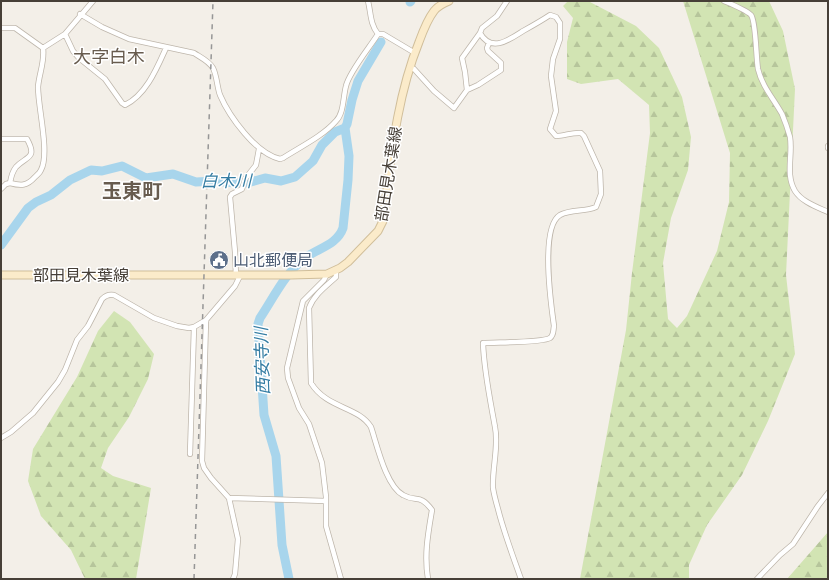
<svg xmlns="http://www.w3.org/2000/svg" width="829" height="580" font-family="Jost,'Noto Sans JP',sans-serif">
<style>
.forest{fill:url(#forest-firs)}
.lines{fill:none;stroke-linecap:round;stroke-linejoin:round}
.river{stroke:#a8d5ec;stroke-width:9}
.street-casing{stroke:#beb6ab;stroke-width:6}
.secondary-casing{stroke:#d0be9a;stroke-width:9}
.street{stroke:#fff;stroke-width:4.5}
.secondary{stroke:#fbebca;stroke-width:7}
.rail{stroke:#969696;stroke-width:1.5;stroke-dasharray:5 5;stroke-linecap:butt}
.labels{text-anchor:middle;stroke-width:3;stroke-linejoin:round;paint-order:stroke}
.street-label{font-size:16px;fill:#463f37;stroke:#fff}
.service-label{font-size:16px;fill:#4e5e75;stroke:#fff;text-anchor:start}
.water-label{font-size:17px;font-style:italic;fill:#357da3;stroke:#fff}
.quarter-label{font-size:18px;fill:#685c4f;stroke:#fff}
.district-label{font-size:20px;font-weight:bold;fill:#685c4f;stroke:#fff}
</style>
<defs>
<pattern id="forest-firs" width="22" height="20" patternUnits="userSpaceOnUse"><rect width="22" height="20" fill="#d2e4b3"/><path d="M5 1l3.5 6h-7zM16 11l3.5 6h-7z" fill="#b6c59b"/></pattern>
</defs>
<rect width="100%" height="100%" fill="#f3efe8"/>
<path class="forest" d="M568,1H588L636,26L659,48L682,97L691,137L688,170L671,218L663,263L668,319L677,328L687,316L717,251L729,202L730,153L683,1H769L783,31L795,89L786,275L795,354L768,421L742,475L707,525L689,565V579H580L626,330L632,273L650,133L649,105L618,79L581,84L567,79V42L573,18L563,6Z
M114,311L130,322L154,354L148,379L129,417L108,448L101,468L113,476L151,488L136,579H85L71,550L41,516L28,481L33,449L77,377L98,331Z
M828,532V579H787Z"/>
<g class="lines">
<path class="river" d="M410,2L411,1
M1,245L28,208L36,202L51,195L70,180L91,170L102,171L122,166L146,178L173,174L196,182L215,181L235,183H247L265,178L281,181L295,177L313,161L322,145L335,132L345,128L347,124L352,100L358,81L381,42
M289,579L282,545L276,456L264,415L258,324L260,318C274,297 285,273 305,258C318,248 337,245 343,228L348,180L349,156L345,128"/>
<defs>
<path id="street" d="M368,1C371,13 370,24 378,34H383L415,53
M507,1L497,16L482,28L480,33C491,53 509,40 523,31C532,26 541,21 550,15L556,17L560,23V39L553,59L551,76L556,111L550,129L556,136C565,136 572,132 581,133L584,136L600,171L601,194L596,207C585,212 571,209 560,215C540,227 551,305 554,326C553,331 554,335 550,338C542,343 495,342 483,343C484,371 490,399 495,427C499,446 492,468 493,488C494,495 496,502 498,509C504,533 513,556 521,579
M724,1C731,4 746,10 751,15C756,21 756,58 758,69C762,86 773,98 782,114C785,121 788,130 790,137C793,155 785,174 795,191C802,202 817,207 828,212
M80,14L102,27L129,39L194,53C200,57 209,61 213,68C217,76 217,87 220,95C229,116 256,154 280,159L283,158C300,147 323,136 336,121C344,113 343,97 346,86C349,72 370,47 378,34
M1,28H15L43,48C45,61 39,74 38,87C38,108 50,153 41,170C40,173 37,175 35,177C27,186 21,186 10,183C11,177 12,172 16,167C26,156 38,159 27,139H1
M65,34L73,51L79,58L105,79L122,103L125,105C146,95 157,68 166,48
M43,48L65,34L93,1
M410,68L414,69L434,91L454,108L467,90L478,85L501,70V63L488,51L487,48L489,43
M467,90L465,72L462,58L480,33
M828,146V148
M1,189L6,184L10,183
M336,270V277C325,287 314,295 309,308L311,383C327,409 358,406 371,427C377,445 386,486 403,495C417,503 419,493 432,510C428,534 424,555 428,579
M327,274L324,280L303,301L287,368L288,378L299,408L309,424L322,463L326,497V526L341,579
M236,276L235,252L230,197L232,194L242,189L245,179L256,165L259,149
M206,320L202,461L204,468L211,478L229,498L238,539L235,574L233,579
M1,438L11,432L33,413L58,382L65,370L77,340L88,326L102,299C106,295 109,294 114,295L154,318L177,326L189,328L194,327L206,320L235,286L240,276
M190,454L194,327
M229,498L326,501
M757,579L780,555L793,544L818,506L828,493"/>
<path id="secondary" d="M1,275H291L327,274L340,268L348,262L378,231L383,221C391,160 396,99 419,42C423,31 427,20 434,11C437,7 444,3 449,1"/>
</defs>
<use href="#street" class="street-casing"/>
<use href="#secondary" class="secondary-casing"/>
<use href="#street" class="street"/>
<use href="#secondary" class="secondary"/>
<path class="rail" d="M194,579L213,1"/>
</g>
<defs>
<symbol id="civic-disc" viewBox="-11 -11 22 22"><circle r="9.5" fill="#5c6f8a" stroke="#fff"/><path d="M-.6-6.5H3V-4.5H.6V-3L4-1V1h2V6H-6V1h2V-1L-.6-3ZM-1.2 2.5V6h2.4V2.5Z" fill="#fff"/></symbol>
</defs>
<g fill-rule="evenodd">
<use href="#civic-disc" x="208" y="249" width="22" height="22"/>
</g>
<g class="labels">
<g class="street-label">
<text transform="translate(388 174) rotate(-81)" y="6">部田見木葉線</text>
<text x="81" y="281">部田見木葉線</text>
</g>
<g class="service-label">
<text x="233" y="266">山北郵便局</text>
</g>
<g class="water-label">
<text x="226" y="187">白木川</text>
<text transform="translate(262 361) rotate(-92)" y="6">西安寺川</text>
</g>
<g class="quarter-label">
<text x="109" y="63">大字白木</text>
</g>
<g class="district-label">
<text x="132" y="198">玉東町</text>
</g>
</g>
<rect width="829" height="580" fill="none" stroke="#463f37" stroke-width="4"/>
</svg>
